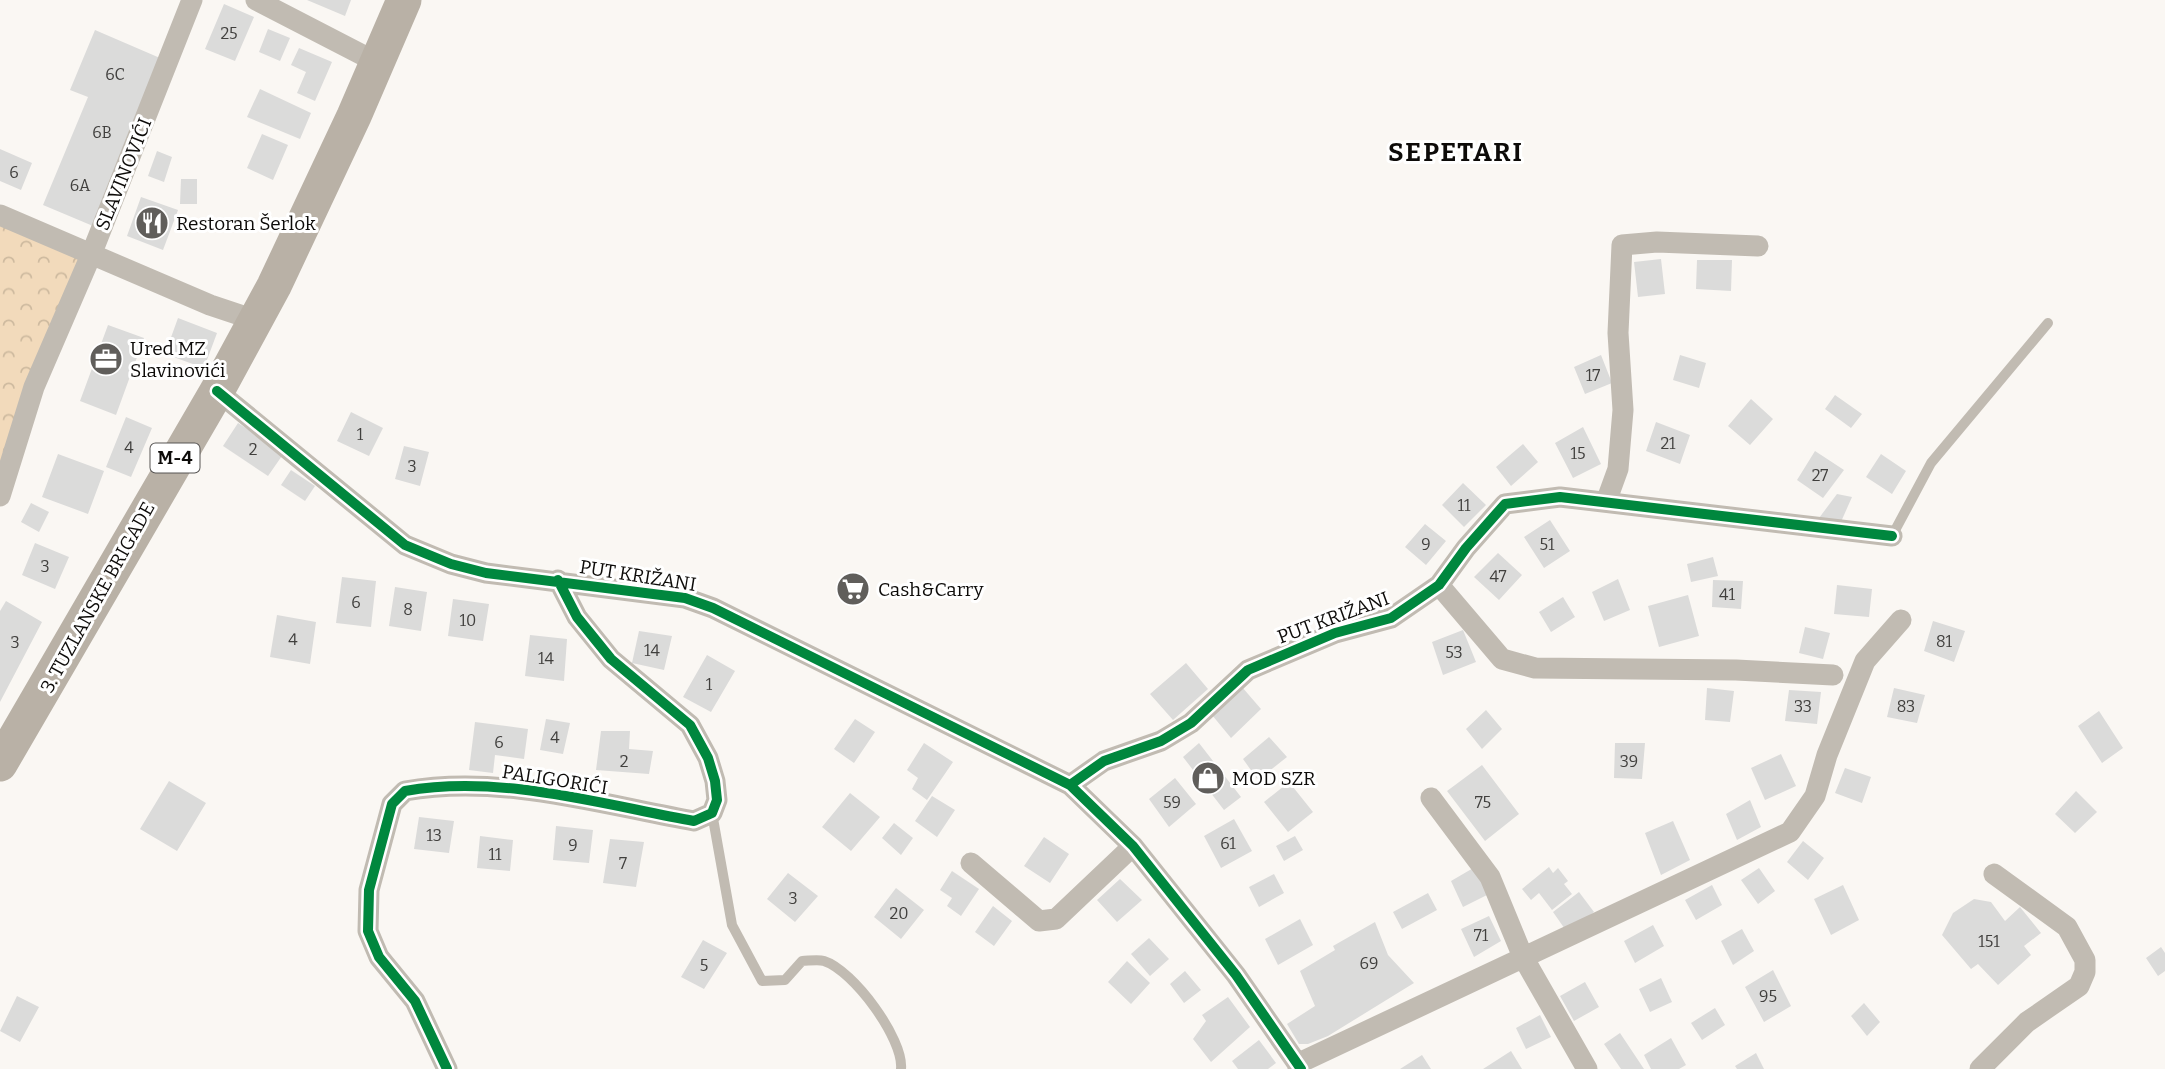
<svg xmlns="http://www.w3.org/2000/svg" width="2165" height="1069" font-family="Bitter,serif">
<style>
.forest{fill:url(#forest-crowns)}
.building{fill:#dbdbda}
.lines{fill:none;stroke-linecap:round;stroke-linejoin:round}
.lane{stroke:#c1bbb2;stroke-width:10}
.street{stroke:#c1bbb2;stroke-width:21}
.primary{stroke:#b9b1a6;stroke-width:35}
.cycleway-casing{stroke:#fff;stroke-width:15}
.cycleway{stroke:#00873e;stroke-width:10}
.labels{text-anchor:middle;stroke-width:6;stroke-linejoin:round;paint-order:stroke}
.number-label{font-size:16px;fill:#403f3d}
.shield{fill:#fff;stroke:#565453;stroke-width:2}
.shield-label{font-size:18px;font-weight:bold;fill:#0d0b09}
.street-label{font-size:19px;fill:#0d0b09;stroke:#fff}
.poi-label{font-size:19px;fill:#0d0b09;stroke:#fff;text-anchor:start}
.district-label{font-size:26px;font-weight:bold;letter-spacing:2px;fill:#0d0b09;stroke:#fff}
</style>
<defs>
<pattern id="forest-crowns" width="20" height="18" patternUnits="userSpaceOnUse" patternTransform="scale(1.75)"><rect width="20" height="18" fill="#f2dabb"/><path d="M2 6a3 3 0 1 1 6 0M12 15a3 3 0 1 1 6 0" fill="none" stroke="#ceba9f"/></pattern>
</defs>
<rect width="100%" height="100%" fill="#faf7f3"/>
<path class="forest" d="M0,215L91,255L0,496Z"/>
<path class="building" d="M307,0H351L345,16Z
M224,4L254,17L235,61L205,49Z
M268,29L290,38L280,61L259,52Z
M95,30L160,58L93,226L43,205L88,97L70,90Z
M299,48L332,62L315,101L297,93L306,72L291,65Z
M260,89L311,113L300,139L247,117Z
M262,134L288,145L273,180L247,168Z
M0,149L32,163L21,190L0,181Z
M157,151L172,157L164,182L148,176Z
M181,179H197V204H180Z
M141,197L178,210L163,250L127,236Z
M1661,259L1665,294L1638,297L1634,262Z
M1697,260H1732L1731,291L1696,289Z
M178,318L217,333L204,368L165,354Z
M108,325L144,338L116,415L80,401Z
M1601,355L1612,383L1585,394L1574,367Z
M1680,355L1706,363L1699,388L1673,380Z
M1835,395L1862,414L1851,428L1825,409Z
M1751,399L1773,419L1750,445L1728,426Z
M351,412L383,428L369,456L337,441Z
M126,417L152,428L131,477L106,467Z
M1656,422L1690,435L1680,464L1646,451Z
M238,423L284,453L268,476L223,446Z
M1583,427L1601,464L1573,478L1555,443Z
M1523,444L1538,462L1511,486L1496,467Z
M404,446L429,452L420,486L395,479Z
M1815,451L1844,470L1823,498L1797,480Z
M58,454L104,471L88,514L42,497Z
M1881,454L1906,471L1892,494L1866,477Z
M291,470L315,486L305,501L281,485Z
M1463,483L1486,505L1464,527L1442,505Z
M1837,494L1852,497L1840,524L1819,518Z
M31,503L49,512L39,532L21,522Z
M1550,520L1570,551L1544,568L1524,537Z
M1425,524L1446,541L1426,565L1405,547Z
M35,543L69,557L55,589L22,575Z
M1498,553L1522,575L1499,600L1474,577Z
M1713,557L1718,576L1691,582L1687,564Z
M342,577L376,581L371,627L336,623Z
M1618,579L1630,610L1604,621L1592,592Z
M1713,580L1743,581L1741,609L1712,607Z
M1837,585L1872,589L1869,617L1834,614Z
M395,587L427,592L421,631L389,626Z
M1688,595L1699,636L1659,647L1648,606Z
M1563,597L1575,617L1551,632L1539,612Z
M453,599L489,604L483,641L448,636Z
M6,601L42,622L0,702V611Z
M277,615L316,622L310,664L270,657Z
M1933,621L1965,631L1954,662L1924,651Z
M1805,627L1830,633L1823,659L1799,653Z
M1463,630L1476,662L1443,675L1432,642Z
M639,631L672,636L664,670L632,663Z
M530,635L567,639L564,681L525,676Z
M707,655L735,671L711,712L683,697Z
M1186,663L1208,689L1173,720L1150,694Z
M1242,687L1261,709L1231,738L1212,715Z
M1707,688L1734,691L1730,722L1705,720Z
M1894,688L1925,695L1917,723L1887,717Z
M1789,690L1821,692L1817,724L1785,721Z
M1486,710L1502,729L1482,749L1466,729Z
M2099,711L2123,748L2102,763L2078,726Z
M546,719L570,723L563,754L540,750Z
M855,719L875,732L854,763L834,749Z
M475,722L528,729L524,759L495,755L493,773L469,770Z
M601,731H630L629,749L653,751L649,774L596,770Z
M1269,737L1287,757L1258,780L1243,759Z
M924,743L953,762L927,800L912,789L918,778L907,770Z
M1199,743L1241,797L1224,810L1183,757Z
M1615,743H1645L1642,779L1614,778Z
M1781,754L1796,786L1765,800L1751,768Z
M1482,765L1519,814L1485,841L1447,791Z
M1845,768L1871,777L1862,803L1835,793Z
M1175,778L1196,804L1169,827L1149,799Z
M169,781L206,803L177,851L140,829Z
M1289,782L1313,812L1288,832L1264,802Z
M2076,791L2097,812L2075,833L2055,814Z
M850,793L880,817L851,851L822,827Z
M932,796L955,810L937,837L915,821Z
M1750,800L1761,827L1737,840L1726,814Z
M419,817L454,821L449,853L414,849Z
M1234,819L1252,851L1221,868L1204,836Z
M1673,821L1690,860L1661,875L1645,833Z
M894,823L913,838L901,855L882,838Z
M556,826L593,830L589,863L553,860Z
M480,836L513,840L510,871L477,868Z
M1295,836L1303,850L1284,861L1276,846Z
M1044,837L1069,854L1050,883L1024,866Z
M610,839L644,842L636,887L603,883Z
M1803,841L1824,858L1808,880L1787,862Z
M1475,867L1489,894L1463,907L1451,881Z
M1549,867L1553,873L1558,868L1568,881L1564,884L1572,894L1552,910L1539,893L1531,900L1522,889Z
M1759,868L1775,891L1758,904L1741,880Z
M952,871L979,889L961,916L947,906L952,898L940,890Z
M788,873L818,896L795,922L767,899Z
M1274,874L1284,893L1259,907L1249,887Z
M1120,879L1142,900L1117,922L1097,900Z
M1712,885L1722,905L1696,920L1685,900Z
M1843,885L1859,920L1831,935L1814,899Z
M896,888L924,910L901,939L874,917Z
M1579,892L1594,912L1567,932L1553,912Z
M1428,893L1437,910L1402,929L1393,912Z
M1974,899L1991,902L2005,921L2020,907L2041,933L2024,946L2031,955L1998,985L1978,964L1971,969L1942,935L1953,913Z
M993,906L1012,921L994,946L975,932Z
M1489,916L1501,941L1474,957L1461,929Z
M1300,919L1313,945L1278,965L1265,939Z
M1375,922L1388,955L1414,983L1328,1036L1308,1044H1299L1287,1024L1315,1006L1300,971L1335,950L1333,946Z
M1653,925L1664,946L1635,963L1624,941Z
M1742,929L1754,951L1733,965L1721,941Z
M1149,938L1169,959L1150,976L1131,954Z
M703,940L727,953L704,989L681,977Z
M2161,947L2165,953V971L2158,976L2146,958Z
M1127,961L1150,983L1131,1004L1108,982Z
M1773,970L1791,1006L1764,1022L1745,987Z
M1185,971L1201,990L1184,1003L1170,984Z
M1661,978L1672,1002L1650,1012L1639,989Z
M1585,982L1599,1007L1574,1021L1560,996Z
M17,996L39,1007L20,1042L0,1031Z
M1228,997L1250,1027L1211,1062L1193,1039L1206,1021L1202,1015Z
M1864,1003L1880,1022L1867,1036L1851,1016Z
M1715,1008L1725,1025L1702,1040L1691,1023Z
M1540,1015L1551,1037L1526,1049L1516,1028Z
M1620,1033L1644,1069H1621L1604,1044Z
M1671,1038L1686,1065L1679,1069H1651L1644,1055Z
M1259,1040L1276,1063L1268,1069H1238L1232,1061Z
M1511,1051L1522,1069H1483Z
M1756,1053L1764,1069H1737L1735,1066Z
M1422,1055L1431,1069H1400Z"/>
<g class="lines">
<path class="lane" d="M1892,536L1931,463L2048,323
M712,813L732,925L762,981L785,980L802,961C808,961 818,959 824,961C853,970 904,1039 901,1069"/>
<path class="street" d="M256,0L378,63
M0,215L210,305L255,320
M217,391L405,545L451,564L486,573L685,598L713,608L1070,785L1133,846L1236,975L1301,1069
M0,496L34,387L91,255L192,0
M1606,502L1618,469L1623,410L1618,333L1622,245L1657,242L1758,246
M1439,585L1502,659L1535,668L1736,670L1833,675
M1070,785L1104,761L1161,741L1191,723L1248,670L1335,633L1391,618L1439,585L1466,548L1505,504L1560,497L1892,536
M1431,798L1490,877L1523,957L1587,1069
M971,863L1039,921L1056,919L1133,846
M1297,1064L1790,832L1815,796L1827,755L1865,661L1901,620
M447,1069L415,1001L379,957L368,931L369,890L392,804L405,791C500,774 600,804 694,821L712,813L717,800L715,781L708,758L690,725L611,659L577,617L558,580
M1980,1069L2027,1022L2079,986L2085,972V960L2067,927L1994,874"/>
<path class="primary" d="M0,764L217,391L274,286L354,116L404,0"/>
<defs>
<path id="cycleway" d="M217,391L405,545L451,564L486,573L685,598L713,608L1070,785L1133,846L1236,975L1301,1069
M1070,785L1104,761L1161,741L1191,723L1248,670L1335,633L1391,618L1439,585L1466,548L1505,504L1560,497L1892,536
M447,1069L415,1001L379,957L368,931L369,890L392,804L405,791C500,774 600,804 694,821L712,813L717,800L715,781L708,758L690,725L611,659L577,617L558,580"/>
</defs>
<use href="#cycleway" class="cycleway-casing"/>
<use href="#cycleway" class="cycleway"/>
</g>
<defs>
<symbol id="restaurant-disc" viewBox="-11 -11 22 22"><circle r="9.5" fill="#605e5b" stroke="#fff"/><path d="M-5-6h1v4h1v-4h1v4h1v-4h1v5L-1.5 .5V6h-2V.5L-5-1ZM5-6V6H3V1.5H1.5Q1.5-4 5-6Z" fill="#fff"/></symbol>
<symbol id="office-disc" viewBox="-11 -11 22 22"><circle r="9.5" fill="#605e5b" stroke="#fff"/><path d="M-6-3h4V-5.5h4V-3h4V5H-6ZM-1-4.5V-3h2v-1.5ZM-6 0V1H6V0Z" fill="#fff"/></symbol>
<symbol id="supermarket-disc" viewBox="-11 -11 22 22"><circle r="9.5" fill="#605e5b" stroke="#fff"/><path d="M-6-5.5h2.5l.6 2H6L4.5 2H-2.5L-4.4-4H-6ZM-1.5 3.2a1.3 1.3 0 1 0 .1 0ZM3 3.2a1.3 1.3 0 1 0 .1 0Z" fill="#fff"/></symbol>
<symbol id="shop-disc" viewBox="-11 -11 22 22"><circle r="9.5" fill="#605e5b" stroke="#fff"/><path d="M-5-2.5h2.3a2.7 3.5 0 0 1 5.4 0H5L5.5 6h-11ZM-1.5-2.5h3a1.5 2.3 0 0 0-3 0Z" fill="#fff"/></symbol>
</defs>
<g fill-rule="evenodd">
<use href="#restaurant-disc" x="133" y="204" width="38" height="38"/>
<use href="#office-disc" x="87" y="340" width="38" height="38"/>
<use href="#supermarket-disc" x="834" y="570" width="38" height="38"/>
<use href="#shop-disc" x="1189" y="759" width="38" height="38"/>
</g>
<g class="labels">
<g class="number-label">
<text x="229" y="39">25</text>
<text x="115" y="80">6C</text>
<text x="102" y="138">6B</text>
<text x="14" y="178">6</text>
<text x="80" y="191">6A</text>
<text x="1593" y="381">17</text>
<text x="360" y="440">1</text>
<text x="1668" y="449">21</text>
<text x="129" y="453">4</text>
<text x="253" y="455">2</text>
<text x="1578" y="459">15</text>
<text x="412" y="472">3</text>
<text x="1820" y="481">27</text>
<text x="1464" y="511">11</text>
<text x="1426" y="550">9</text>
<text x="1547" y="550">51</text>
<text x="45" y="572">3</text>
<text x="1498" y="582">47</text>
<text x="1727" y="600">41</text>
<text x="356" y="608">6</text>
<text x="408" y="615">8</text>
<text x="468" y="626">10</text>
<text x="293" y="645">4</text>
<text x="1944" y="647">81</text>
<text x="15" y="648">3</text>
<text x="652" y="656">14</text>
<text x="1454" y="658">53</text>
<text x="546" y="664">14</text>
<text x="709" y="690">1</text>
<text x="1803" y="712">33</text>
<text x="1906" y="712">83</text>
<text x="555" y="743">4</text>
<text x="499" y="748">6</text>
<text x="624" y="767">2</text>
<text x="1629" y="767">39</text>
<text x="1172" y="808">59</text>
<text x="1483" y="808">75</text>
<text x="434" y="841">13</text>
<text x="1228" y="849">61</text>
<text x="573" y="851">9</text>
<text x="495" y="860">11</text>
<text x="623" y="869">7</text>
<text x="793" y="904">3</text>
<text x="899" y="919">20</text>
<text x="1481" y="941">71</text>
<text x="1989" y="947">151</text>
<text x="1369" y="969">69</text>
<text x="704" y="971">5</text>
<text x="1768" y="1002">95</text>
</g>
<rect class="shield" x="150.5" y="443.5" width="49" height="29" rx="5"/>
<g class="shield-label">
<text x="175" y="464">M-4</text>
</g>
<g class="street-label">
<text transform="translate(123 174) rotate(-68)" y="7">SLAVINOVIĆI</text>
<text transform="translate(638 575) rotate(9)" y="7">PUT KRIŽANI</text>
<text transform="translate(97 597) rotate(-61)" y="7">3. TUZLANSKE BRIGADE</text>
<text transform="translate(1333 617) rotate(-20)" y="7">PUT KRIŽANI</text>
<text transform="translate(555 779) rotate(9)" y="7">PALIGORIĆI</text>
</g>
<g class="poi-label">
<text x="176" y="230">Restoran Šerlok</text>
<text x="130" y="355">Ured MZ<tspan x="130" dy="22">Slavinovići</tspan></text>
<text x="878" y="596">Cash&amp;Carry</text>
<text x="1232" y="785">MOD SZR</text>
</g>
<g class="district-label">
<text x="1456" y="161">SEPETARI</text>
</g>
</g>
</svg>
